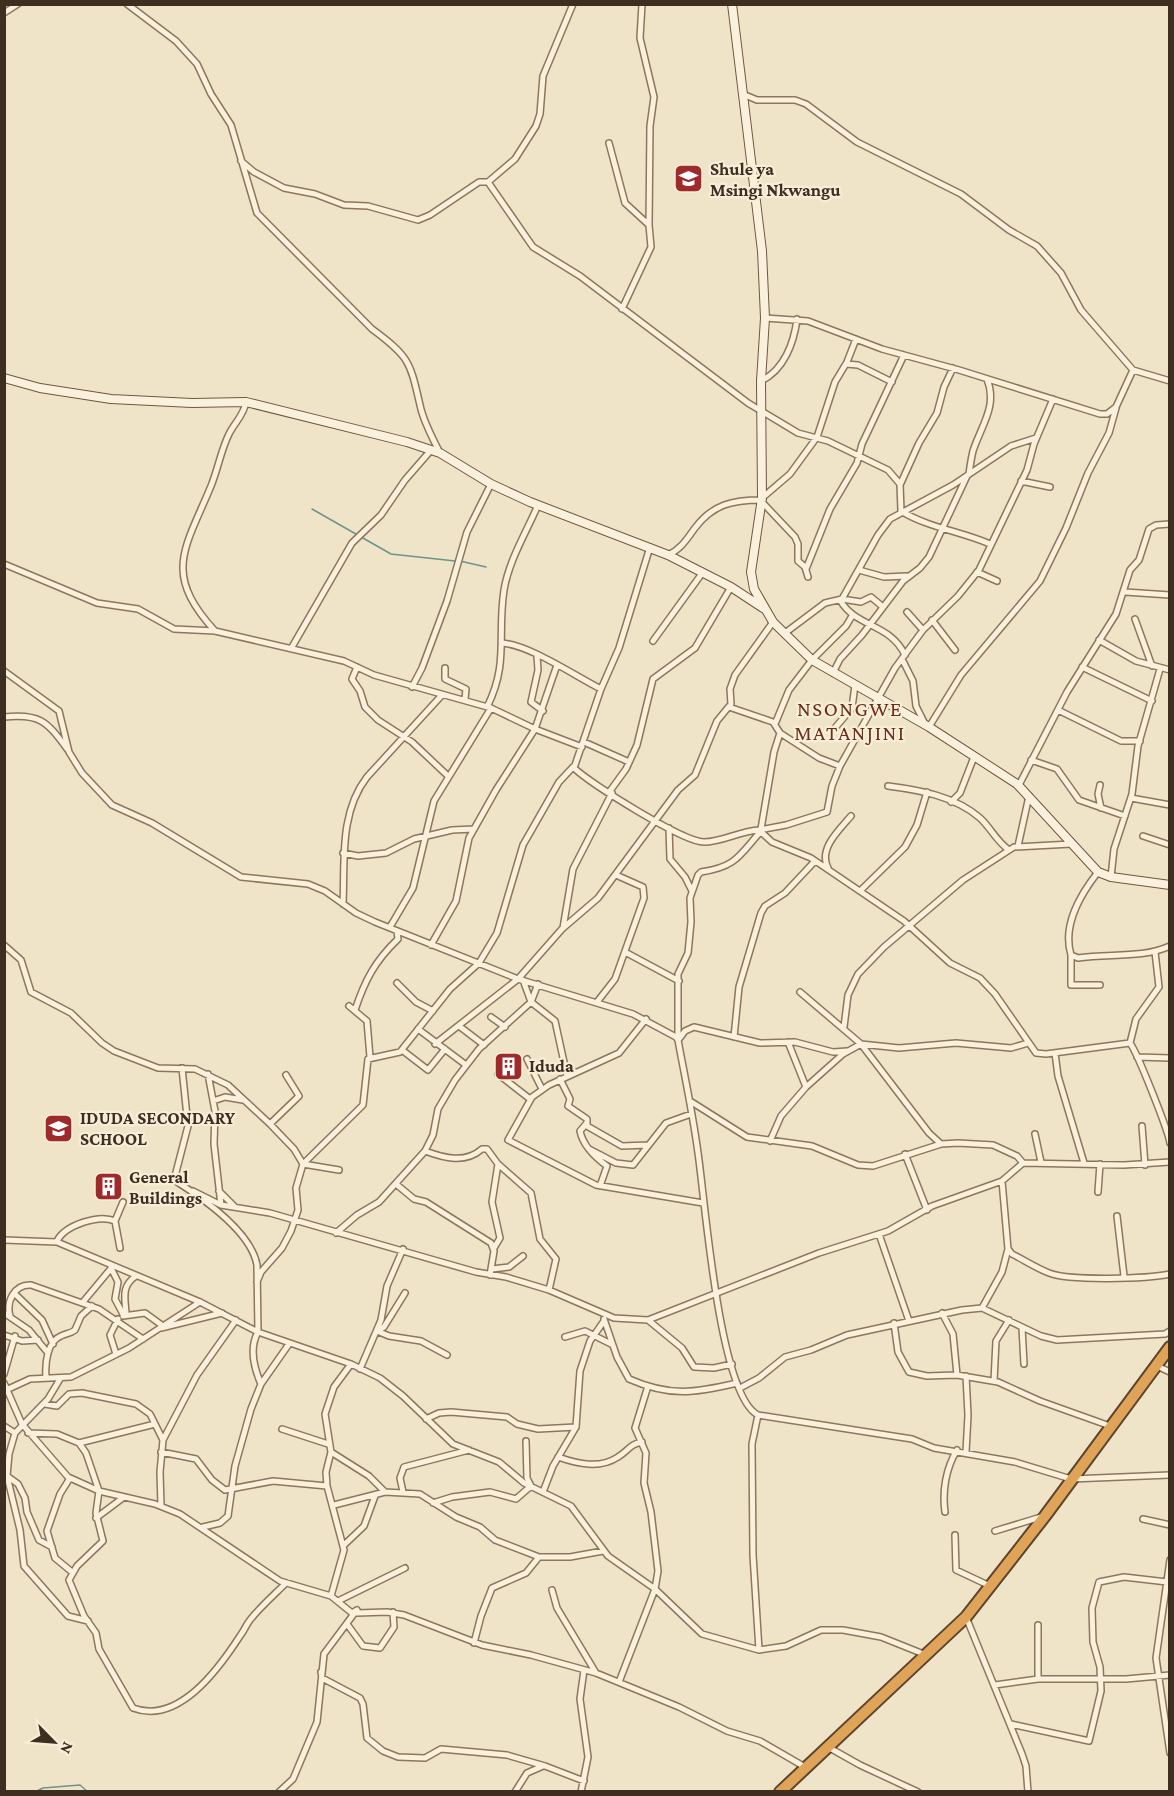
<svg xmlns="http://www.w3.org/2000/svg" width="1174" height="1796" font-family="'Crimson Pro',serif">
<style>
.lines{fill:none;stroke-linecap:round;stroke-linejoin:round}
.stream{stroke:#6f938a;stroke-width:1.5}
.street-casing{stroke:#8d765c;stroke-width:8}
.secondary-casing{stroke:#6f573f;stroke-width:10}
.highway-casing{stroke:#5b4430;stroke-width:14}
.street{stroke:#faf1dc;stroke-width:5}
.secondary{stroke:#faf1dc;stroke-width:8}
.highway{stroke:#e0a458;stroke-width:10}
.labels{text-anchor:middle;stroke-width:4.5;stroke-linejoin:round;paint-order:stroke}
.poi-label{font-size:18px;font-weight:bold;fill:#3d2e20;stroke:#f7eed8;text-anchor:start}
.quarter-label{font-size:21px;letter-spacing:1.5px;fill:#6b2e1e;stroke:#f7eed8}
</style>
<rect width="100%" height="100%" fill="#f0e4c8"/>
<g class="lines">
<path class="stream" d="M312,509L391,554L455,561
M460,561L486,567
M35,1792L43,1788L80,1785L88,1792"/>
<defs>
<path id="street" d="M127,4L176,41L197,64L211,94L231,125L257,213L372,329C410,357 410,362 420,405C423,421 433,439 440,453
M642,4L640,38L654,97L650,126L649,225
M4,13L18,4
M745,95L757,100H795L806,104L857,142L961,194L1009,230L1037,246L1061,273L1081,310L1133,370
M609,143L625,203L649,225L651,247L622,309
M241,161L254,172L284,188L315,194L344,205L368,206L418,220L430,215L479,182H488L533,247L580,276L748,403L798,433L828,441L888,470L900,484L901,511C929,528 960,531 990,544
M488,182L515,159L536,126L540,114L543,76L573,4
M765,318L808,321L882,349L959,370L1100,414H1107L1116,407L1133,370L1170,381
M846,364L858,365L892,382
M761,381C784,370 794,343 797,319
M969,474C970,467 971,459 973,451C981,426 998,406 987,379
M1021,481L1050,487
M900,485L919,443L937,413L944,387L953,368
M762,498L790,474L817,437L835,382L847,362L856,339
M761,501L795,537L798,544V561L805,567L808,577
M650,547L619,648L601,689L574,768C591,784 683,842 704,842C722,842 740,831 759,830L772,842L811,858L904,921L950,963L980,978L995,994L1036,1053L1046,1054L1130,1043C1138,1054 1168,1130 1170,1143
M668,555C681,549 687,539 695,528C713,504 733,500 761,500
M4,564L97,603L138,609L174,629L215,631L344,661L374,675L491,708L535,729L582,747
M806,569L830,509L857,463L862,444L904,355
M859,570L884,577L907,576
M977,572L997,581
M1125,592L1170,595
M842,599L861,602L871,597L883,607
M840,600C856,628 890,623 905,655
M907,612L923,630
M1135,619L1152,666
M932,620L955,650
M215,631C162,573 185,549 211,486C218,469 221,450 229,434C235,422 244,415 246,402
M785,633L825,603L842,599L878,535L890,519L953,485L1011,446L1036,438
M1099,640L1136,661L1170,670
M653,641L703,572
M502,643C530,645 575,676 601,689
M292,647L352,543L381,515L405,480L432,449
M537,656L538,670L531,702L543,711
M902,659L913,681L916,706L925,724
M357,667L352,679L360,691L365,707L378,720L412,742L448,776
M1082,667L1152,701
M445,668V679L466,689L465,699
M4,671L59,711L69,752L82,773L112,805L152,823L241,877L308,884L325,891L356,913L375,922L518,979L633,1014L676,1037L678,1040C685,1078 693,1115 698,1153C705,1199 719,1396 758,1415L912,1439L934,1448L1015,1462L1071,1479L1170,1475
M833,673L840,659L862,635L903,581L920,568L929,557L967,476
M412,687L422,668L447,601L467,532L491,484
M487,707C509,664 497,635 504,590C509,560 526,533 538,505
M729,707L773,722L780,733L819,758L840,766
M1058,710L1121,741H1140
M4,717C41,713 47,722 68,750
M775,724L789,690L812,660L846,626L852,616
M929,727L961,675L1040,581L1066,528L1088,473L1109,433L1116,408
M834,729L852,708L855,685
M584,742L629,762
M1031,760L1057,769L1079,800L1125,816
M1019,785L1067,692L1116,614L1130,570L1139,560L1149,529L1156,525L1170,524
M1100,785L1098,794L1101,808
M888,786C919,790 955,796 980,818C991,828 996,841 1009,850
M610,791L626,769L637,745L653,679L695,648L731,587
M1131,798L1170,805
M951,802L960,793L974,757
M669,828L670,859L685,877L692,891
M761,829L774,752L780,733
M759,830L786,825L827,812L832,786L840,766L895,668L923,630L958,596L979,570L1027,470L1034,444L1053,399
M1143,836L1170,845
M1018,846L1029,796
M343,853L358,856L386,853L414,839L452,830L474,829
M828,868C818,849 839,830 851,816
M1098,872C1080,895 1062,925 1071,955L1078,958C1109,953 1141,959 1170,946
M1111,877L1114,849L1132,794L1138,746L1160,669
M860,891L905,847L917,825L927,792
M343,904C345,862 339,813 367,777L442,695
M390,927L413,888L434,801L491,708
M563,928L573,869L612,793
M4,945L21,960L31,992L71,1013L102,1043L114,1051L158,1068L195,1069L228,1085L270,1124L294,1149L303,1164L296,1188L298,1210L291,1231L282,1248L261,1272L257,1282
M431,945L456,901L469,838L496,790L535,729L557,665
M625,952L679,981
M1071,955V985H1100
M523,980L531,1002L555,1021L567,1076
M397,983L416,1002L433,1011
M800,992L861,1044L929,1133L941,1144
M597,1002L615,979L644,898L643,887L616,875
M349,1006L367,1021L370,1057
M355,1010C365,980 375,961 398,939L397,931
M491,1017L505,1027
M646,1019L619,1053L549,1085L532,1097L508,1140L596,1185L703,1203
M459,1026L484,1045
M844,1027L848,995L858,974L884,947L963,880L1014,847L1071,844
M418,1029L466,1065
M734,1037L739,987L761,913L765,906L785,893L815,861
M678,1039V974L688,953L691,922L690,898L698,875L701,872C736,867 739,856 761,831
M679,1039L685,1031L694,1027L760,1043L795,1042L833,1052L847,1051
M788,1042L806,1087
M1130,1043L1136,1019L1159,987L1155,952
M435,1044L518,979L562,929L598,898L678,790L695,775L717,721L731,704L730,689L735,675L773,622
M402,1050L428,1070L445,1049
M1055,1053L1058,1076L1084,1163
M1137,1057L1170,1058
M527,1059L542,1089
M182,1068L188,1126L174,1180C201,1197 251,1231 257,1265L258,1332C249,1348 254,1368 261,1384
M208,1074L215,1111L214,1144L221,1205
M498,1074L530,1099
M560,1079L570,1099L568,1106L587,1119V1126L622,1146L648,1145
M213,1101L225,1097L243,1100
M690,1101L747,1137L812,1146L858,1165L873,1166L941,1144L958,1143L993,1145L1017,1156L1023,1163
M270,1124L299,1096L286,1075
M586,1124L580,1131C583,1146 596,1158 607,1166L600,1186
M1142,1126L1145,1165
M1035,1134L1041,1162
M770,1141L781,1116L806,1087L843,1054L861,1044L899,1048L956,1043L1011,1048L1028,1043
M589,1149L616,1163L633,1165L666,1123L691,1114
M425,1151C444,1158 465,1164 482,1149H487L498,1164L531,1193L540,1239L556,1259L549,1290
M905,1154L927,1210
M303,1164L363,1105L368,1059L400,1052L450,989L479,963L497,933L523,845L559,782L573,767
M303,1164L339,1170
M1002,1181L1008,1249L1012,1254C1024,1260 1036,1268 1049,1273C1069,1281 1147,1279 1170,1274
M396,1184L414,1199L426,1202L491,1243L494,1251L490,1275
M193,1191L221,1205L270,1213L476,1272L506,1277L549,1290L614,1318L648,1320L819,1253L888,1231L932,1206L1002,1181L1023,1163L1124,1165L1170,1162
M219,1191L235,1207
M1098,1192L1100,1164
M1117,1216L1124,1276
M336,1233L357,1215L379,1202L425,1151L433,1135L438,1109L455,1080L479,1049L531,1002L538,984
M879,1234L909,1321
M4,1240L57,1242L200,1302L258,1332L351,1364L380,1378L403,1396L453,1444L499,1462L524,1483L571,1506L608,1556L655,1589L702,1634L759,1650L786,1646L821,1630H843L881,1637L926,1655
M57,1241C65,1225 99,1214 115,1221
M120,1248L115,1221L123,1202
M494,1248L500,1238L492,1202L498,1164
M111,1268L118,1282L115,1299L124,1316
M492,1269L509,1267L523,1256
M14,1293L42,1320L53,1344
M83,1302L113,1266
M982,1308L1002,1272L1008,1249
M4,1313L29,1330L48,1353
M126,1313C125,1298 121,1286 136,1276
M942,1313L953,1334L957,1375
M10,1316C6,1302 14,1284 31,1285L99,1309L143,1339
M123,1316L145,1313L163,1326
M604,1319L617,1357L629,1379C670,1397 695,1393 737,1383
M648,1320L682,1348L694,1367L714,1368L732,1364
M894,1323L898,1352L909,1372L927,1376L957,1375L998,1382L1040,1401L1110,1426
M161,1328L222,1313
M1022,1328L1024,1364
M377,1331L389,1336L421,1341L447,1355
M377,1331L384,1327L405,1293
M4,1335L22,1341L38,1340
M565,1337L585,1331L611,1344
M116,1354L110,1335L118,1319
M1157,1366L1170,1372
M360,1369L381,1320L387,1286L403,1249
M4,1374L15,1336
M966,1376L968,1415L966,1452
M46,1377C45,1364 47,1341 61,1336C67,1333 70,1334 75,1330L81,1316L92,1306
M60,1379L48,1399L15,1433L9,1454L7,1476L20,1530L24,1566L68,1616L88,1621
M994,1381L996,1341L1009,1320
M4,1383L22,1424L68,1477L99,1491L155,1504L180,1514L280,1581L331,1596L352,1613L357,1610V1613L387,1612L404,1615L482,1645L531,1655L596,1673L679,1707L727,1731L760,1741L805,1767
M740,1388L759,1378L785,1357L811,1350L847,1335L962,1310L982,1308L1041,1336L1057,1340L1165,1334L1170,1331
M4,1391L30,1379L71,1377L129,1348L200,1302
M45,1404L57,1406L69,1394L82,1393L136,1404L150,1414L163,1440
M758,1415L752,1444L753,1555L759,1650
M426,1419L439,1413L451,1412L507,1417L517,1424L538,1429L576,1427
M4,1426L15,1433
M282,1429L328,1444
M28,1433L57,1434L79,1443L155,1424
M79,1443L86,1453L99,1491L96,1513L103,1541L77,1566L69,1580L84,1616L96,1633L99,1649L133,1708C178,1725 218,1670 240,1636C244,1631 246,1625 250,1620C260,1607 274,1595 286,1583
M161,1452L196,1459L212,1480L225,1490L273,1481L327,1486
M331,1452L369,1476L385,1492
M558,1457C578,1464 600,1469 618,1457C628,1451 630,1444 642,1442
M7,1476L18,1484L25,1498L27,1512L39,1540L52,1547
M70,1478L60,1494L47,1531L55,1558L72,1572
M403,1492L400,1478L404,1467L469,1450
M543,1492L553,1466L576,1427L580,1371L590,1341L604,1321
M433,1503L452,1497L490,1492L516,1499L531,1486L527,1478L526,1441
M334,1505L385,1492L420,1494L456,1517L480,1527L495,1540L539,1557
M161,1506L160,1472L163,1440L197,1375L236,1320
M945,1512C942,1491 946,1468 957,1450
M96,1518L124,1497
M1143,1519L1170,1525
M203,1527L220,1523L228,1516L235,1466L251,1409L261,1384L289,1344
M995,1531L1041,1517
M955,1535L956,1570L990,1586
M344,1545L364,1526L375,1496
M1170,1560L1156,1658L1170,1753
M552,1590L557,1608L596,1673
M331,1596L344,1550L327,1486L326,1472L331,1452L325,1414L334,1387L351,1364
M338,1601L405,1568
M966,1617L1022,1754L1026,1766L1028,1792
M347,1624L363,1646L380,1648L394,1627L393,1612
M1038,1625V1679
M474,1643L481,1616L492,1588L526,1573L539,1557H570L603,1551
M321,1672L322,1678L360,1698L363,1704L367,1738L383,1751L398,1757L425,1758L441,1749L507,1755L545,1766L584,1781
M619,1682L655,1589L658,1571L651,1512L644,1483L646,1453L635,1428L648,1386
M995,1685L1038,1679H1126L1170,1675
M1011,1724L1089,1741L1101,1691L1100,1667L1093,1642L1092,1608L1099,1582L1124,1577L1167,1582
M828,1747L860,1765L918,1792
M279,1792L293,1779L317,1722L324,1654L356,1611
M515,1792L527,1773L543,1766
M581,1792L588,1757L580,1699L584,1670"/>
<path id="secondary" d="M732,4L762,251L765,318L761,381L762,498L751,572L754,589L773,622L812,660L929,727L1017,784L1098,872L1111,877L1170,885
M4,378L40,388L111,399L192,403L246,402L407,442L440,453L491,484L530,502L668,555L731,587L763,608"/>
<path id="highway" d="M780,1792L966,1617L1045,1516L1170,1347"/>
</defs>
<use href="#street" class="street-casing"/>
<use href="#secondary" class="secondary-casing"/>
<use href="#highway" class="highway-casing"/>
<use href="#street" class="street"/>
<use href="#secondary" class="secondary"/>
<use href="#highway" class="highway"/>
</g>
<defs>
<symbol id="school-square" viewBox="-11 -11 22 22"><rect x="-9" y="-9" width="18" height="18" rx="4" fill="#9e2a2b" stroke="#f7eed8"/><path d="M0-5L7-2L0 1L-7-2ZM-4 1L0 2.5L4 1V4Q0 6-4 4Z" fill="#fff"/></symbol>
<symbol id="building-square" viewBox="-11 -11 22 22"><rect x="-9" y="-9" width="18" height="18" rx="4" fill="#9e2a2b" stroke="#f7eed8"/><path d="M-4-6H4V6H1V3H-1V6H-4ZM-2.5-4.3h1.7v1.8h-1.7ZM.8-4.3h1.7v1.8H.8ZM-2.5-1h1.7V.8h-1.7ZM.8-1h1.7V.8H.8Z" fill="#fff"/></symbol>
</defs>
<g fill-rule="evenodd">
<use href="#school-square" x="672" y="162" width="33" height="33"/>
<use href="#building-square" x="492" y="1050" width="33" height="33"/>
<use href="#school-square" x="42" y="1112" width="33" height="33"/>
<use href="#building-square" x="92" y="1170" width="33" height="33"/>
</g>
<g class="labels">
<g class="poi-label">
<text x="710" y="175">Shule ya<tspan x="710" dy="21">Msingi Nkwangu</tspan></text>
<text x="529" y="1072">Iduda</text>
<text x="80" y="1124">IDUDA SECONDARY<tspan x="80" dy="21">SCHOOL</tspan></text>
<text x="129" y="1183">General<tspan x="129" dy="21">Buildings</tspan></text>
</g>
<g class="quarter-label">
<text x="850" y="716">NSONGWE<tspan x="850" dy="24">MATANJINI</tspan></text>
</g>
</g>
<rect width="1174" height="1796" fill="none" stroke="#3d2e20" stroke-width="12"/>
<g transform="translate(54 1742) rotate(115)" stroke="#f7eed8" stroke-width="4.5" paint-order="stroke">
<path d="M0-4.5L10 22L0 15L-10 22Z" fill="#3d2e20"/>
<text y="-9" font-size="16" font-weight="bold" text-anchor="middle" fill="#3d2e20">N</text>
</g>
</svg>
